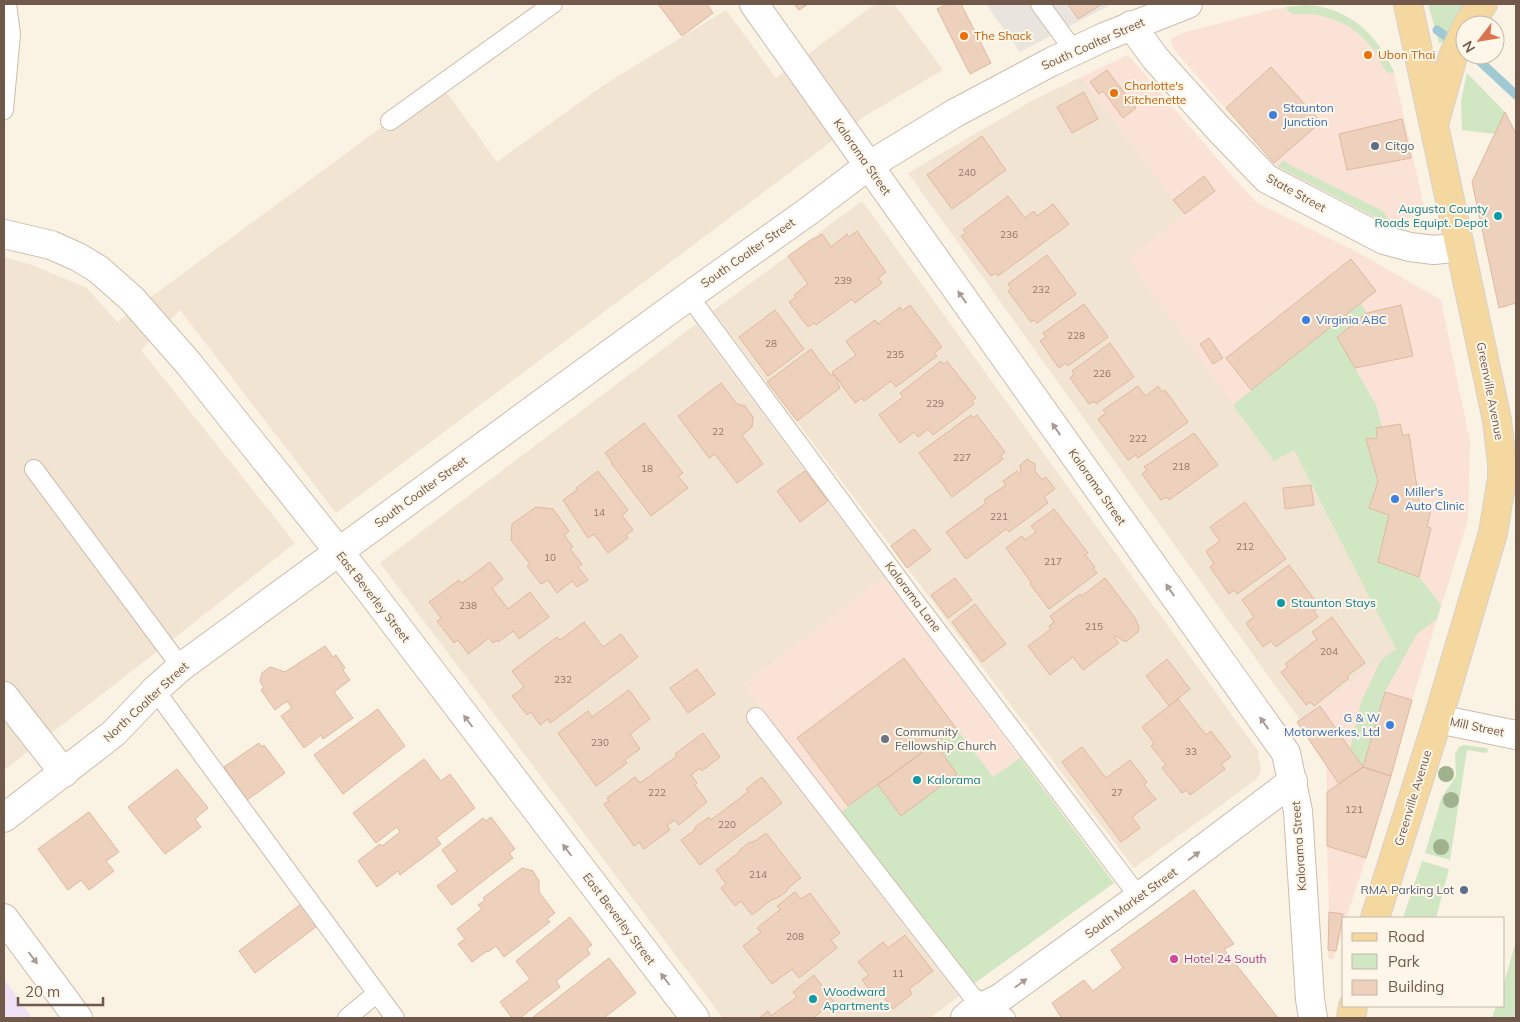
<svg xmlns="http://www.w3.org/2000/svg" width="1520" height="1022" font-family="Mulish,sans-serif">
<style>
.residential{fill:#f1e4d2}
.commercial{fill:#fae2d7}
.industrial{fill:#eae4de}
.education{fill:#efe0f6}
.green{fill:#d1e7c3}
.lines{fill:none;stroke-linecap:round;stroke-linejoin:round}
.stream{stroke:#a0cad3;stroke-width:9}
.building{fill:#eed1bd;stroke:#dfb89e}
.lane-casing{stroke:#cdbcad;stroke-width:20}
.street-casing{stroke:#cdbcad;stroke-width:30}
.secondary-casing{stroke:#cfbcab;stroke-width:30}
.primary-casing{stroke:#d7d1cd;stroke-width:30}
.lane{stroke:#fff;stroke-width:18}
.street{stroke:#fff;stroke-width:28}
.secondary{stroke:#fff;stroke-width:28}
.primary{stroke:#f5d7a0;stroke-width:28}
.tree{fill:#9fb18d}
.oneway{fill:#a99b93}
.food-dot{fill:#e8710a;stroke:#fef6e9;stroke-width:2}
.shop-dot{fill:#3f7fe0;stroke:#fef6e9;stroke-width:2}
.service-dot{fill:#5c6f8a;stroke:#fef6e9;stroke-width:2}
.culture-dot{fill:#0f9aa8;stroke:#fef6e9;stroke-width:2}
.worship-dot{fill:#6b7280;stroke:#fef6e9;stroke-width:2}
.hotel-dot{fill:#d1479c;stroke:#fef6e9;stroke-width:2}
.labels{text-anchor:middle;stroke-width:4;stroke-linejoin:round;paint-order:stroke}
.number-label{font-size:10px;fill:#907768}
.food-label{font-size:12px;fill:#c56008;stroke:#fef6e9;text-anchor:start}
.street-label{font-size:12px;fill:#70594b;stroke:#fef6e9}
.shop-label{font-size:12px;fill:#366cbe;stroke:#fef6e9;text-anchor:start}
.service-label{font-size:12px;fill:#4e5e75;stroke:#fef6e9;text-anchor:start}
.culture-label{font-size:12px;fill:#0d838f;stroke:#fef6e9;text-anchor:start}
.worship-label{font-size:12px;fill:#5b616d;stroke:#fef6e9;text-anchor:start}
.hotel-label{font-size:12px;fill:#b23c85;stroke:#fef6e9;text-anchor:start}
</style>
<rect width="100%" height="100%" fill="#faf2e3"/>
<path class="residential" d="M875,4H894L943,70L865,116L336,513L180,310L141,350L295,543L159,650L4,770V257L32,265L87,288L117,322L386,124L444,89L497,162L604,85L726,10L776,78Z
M1081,77L1185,214L1128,259L1274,460L1294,450L1396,649L1300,720L908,173L1030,102Z
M862,201L1258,751L1261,769L1257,779L1134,868L713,311Z
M696,324L884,577L744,684L764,712L748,723L959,996L930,1018H723L380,563Z"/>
<path class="commercial" d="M1305,5L1318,6L1335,11L1353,20L1367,31L1385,54L1394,72L1424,207V211L1418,216L1386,223L1278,168L1175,51L1171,43L1172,38L1182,33L1275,9Z
M1128,55L1233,177L1257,203L1359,253L1441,300L1470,442L1468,520L1412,700L1391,776L1363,767L1327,792L1326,763L1297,722L1396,649L1294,450L1274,461L1127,259L1185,214L1081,77Z
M884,577L1114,883L859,836L772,722L744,684Z
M1327,846L1366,858L1346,918H1344V927L1333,960L1328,958L1329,912Z"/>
<path class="industrial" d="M986,4H1112L1020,52Z"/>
<path class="education" d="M4,979L32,1018H4Z"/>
<path class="green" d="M1428,4H1471L1444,43H1439Z
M1305,5C1347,6 1378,35 1394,72L1388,73C1381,68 1379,57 1374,50C1359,29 1336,17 1311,14C1305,13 1298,15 1292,14L1288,11L1286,7Z
M1467,73L1505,112L1495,134L1462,130L1461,101Z
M1285,160L1288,164L1383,211L1388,218L1386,223L1277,166Z
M1360,303L1367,313L1337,337L1376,405L1382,427L1376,428L1377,438L1366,439L1378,481L1369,508L1389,515L1378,561L1419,577L1441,605L1437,619L1417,634L1385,692L1363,767L1350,749L1361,702L1381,660L1396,649L1294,450L1274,461L1233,405Z
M956,728L993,777L1020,758L1114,883L972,985L841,812L878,785L900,815L935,743Z
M1463,745L1487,748L1488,751L1486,753L1467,750L1450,860L1425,853L1442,797L1456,776L1455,754L1459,747Z
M1422,861L1449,869L1436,918H1403Z
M1516,941V1018H1492L1496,1006H1504V983Z"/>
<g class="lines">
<path class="stream" d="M1437,30L1457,44
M1473,55L1516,95"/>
</g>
<path class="building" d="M658,4H707L713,13L682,36Z
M794,4H808L799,10Z
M947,4H961L991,63L970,74L937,9Z
M1068,4H1102L1078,19Z
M1271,67L1321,122L1274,163L1226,108Z
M1107,70L1136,108L1123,118L1103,91L1099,94L1090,82Z
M1084,92L1098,119L1072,133L1057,107Z
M1505,112L1516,134V303L1499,308L1472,182Z
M1402,119L1411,158L1347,170L1339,134Z
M982,136L1006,170L952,209L927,175Z
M1204,176L1215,191L1185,214L1173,200Z
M1008,196L1025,218L1034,211L1037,216L1053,204L1069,224L998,276L996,273L991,276L961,236L966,233L963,230Z
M857,231L886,272L878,278L882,283L855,303L852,299L816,325L814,323L808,327L789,302L796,297L794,295L808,284L788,256L814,238L815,239L822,234L831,247L847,234L849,237Z
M1047,255L1076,294L1037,323L1034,320L1031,322L1008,291L1011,288L1008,284Z
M1351,259L1376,291L1251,390L1226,358Z
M1084,304L1108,337L1068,366L1066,363L1059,368L1040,341L1046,337L1043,333Z
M910,305L942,347L934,353L937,356L896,387L891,381L864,401L862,398L855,403L832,372L856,355L846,341L875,320L878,324L900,307L902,311Z
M1401,305L1413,356L1355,368L1337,337L1367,313Z
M775,310L804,349L768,376L739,337Z
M1209,338L1223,358L1213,364L1200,344Z
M1110,343L1134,377L1096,404L1094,401L1089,404L1070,378L1074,374L1072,371Z
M811,349L831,376L834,374L839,381L837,383L840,388L797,421L767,382Z
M941,361L944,364L947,361L976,398L972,401L974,404L933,435L928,429L918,437L914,432L900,443L879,415L903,397L900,393Z
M721,383L737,404L745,406L753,417L752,427L742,435L763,464L737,483L715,454L709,458L678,416Z
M1138,386L1146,396L1158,386L1162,392L1165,390L1188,422L1138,458L1136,455L1128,460L1098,419L1106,413L1103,410Z
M971,415L973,418L977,415L1005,452L1001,456L1003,459L952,497L919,453Z
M644,423L683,473L678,476L688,488L651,516L611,463L612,462L605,453Z
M1400,424L1403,436L1409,434L1419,501L1432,506L1427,527L1431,528L1419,577L1378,562L1389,515L1369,508L1378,481L1366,439L1377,438L1376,428Z
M1194,433L1218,465L1169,500L1166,497L1161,500L1142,474L1147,470L1144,467Z
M1027,459L1035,464V471L1042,480L1046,477L1055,489L1044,497L1048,503L1009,532L1006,529L966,559L946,532L986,503L984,500L1006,485L1003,481L1017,471L1019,475L1021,473L1020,465Z
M598,471L628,510L622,515L633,530L626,535L628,538L608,553L594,534L588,538L563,500L577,490L576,488Z
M805,471L828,501L800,522L777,491Z
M1311,485L1314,505L1285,509L1283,488Z
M1245,502L1286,559L1237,594L1234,590L1229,594L1210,567L1214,564L1206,551L1220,541L1210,527Z
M536,507L553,509L569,531L564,535L573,547L570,549L582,564L578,567L588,580L577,587L572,581L557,593L548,580L541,584L527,566L530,564L511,540L512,524Z
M1054,509L1088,553L1085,555L1095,567L1093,568L1097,573L1049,609L1030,584L1031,582L1006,548L1022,536L1025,540L1036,532L1031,526Z
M914,529L931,550L907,568L891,546Z
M490,562L503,579L492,588L508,609L530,592L549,617L519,639L513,631L498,642L497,640L493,643L489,638L468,654L458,640L454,643L437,621L441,618L429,602L459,580L462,583Z
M1289,565L1320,607L1314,611L1318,617L1276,647L1271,641L1263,647L1246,623L1254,617L1242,600Z
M955,578L972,600L948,618L931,595Z
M1105,578L1135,618L1139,627L1138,632L1127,641H1123L1116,636L1114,637L1119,643L1083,670L1073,657L1050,675L1028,646L1051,629L1049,626L1054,622L1050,616L1080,594L1082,596Z
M975,604L1006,644L982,662L952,622Z
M1332,617L1365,663L1347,676L1349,678L1314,706L1311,702L1306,705L1281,672L1288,667L1285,664L1317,639L1312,632Z
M584,622L603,647L621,634L638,657L550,723L548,719L540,725L531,712L527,715L512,696L524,687L512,671L557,637L560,640Z
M325,646L333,657L336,655L345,668L343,670L350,680L334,692L353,718L323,739L321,735L304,748L281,716L292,708L287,701L275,710L261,690L264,688L260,682L262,673L270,667L285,672Z
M904,658L956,728L848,806L797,738Z
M1167,659L1190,689L1169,706L1146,676Z
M697,669L715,694L688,713L670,688Z
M629,690L650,719L630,734L640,749L625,760L627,763L596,786L558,733L588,711L592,717Z
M1385,692L1412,700L1391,776L1363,767Z
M1178,699L1206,735L1211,731L1231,757L1221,764L1225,769L1190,795L1186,790L1182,793L1162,768L1166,765L1151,746L1154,743L1142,727Z
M1320,706L1363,767L1339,784L1297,722Z
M378,709L405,746L343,794L314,755Z
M703,733L720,757L702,771L700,768L691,775L697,783L695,785L707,802L679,825L675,820L667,825L670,830L644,849L639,842L634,846L604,804L609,801L607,798L635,777L640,783L677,756L675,754Z
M259,743L262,747L264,745L285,773L247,800L224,767Z
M935,743L957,774L901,816L878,785Z
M1082,747L1106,778L1130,760L1147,782L1144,785L1156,799L1132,817L1140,828L1121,842L1062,762Z
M424,759L441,781L450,774L475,808L436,838L441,844L400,875L398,871L377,887L358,861L380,844L382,846L400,832L397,827L376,843L353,813Z
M1363,767L1391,776L1366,858L1327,846V792Z
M177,769L208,808L195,819L201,827L165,854L128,807Z
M762,777L782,803L700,865L681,840L695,830L694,828L709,817L711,820L748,792L746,789Z
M89,812L119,852L106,861L114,871L89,890L81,880L68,890L38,849Z
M491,817L515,849L509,853L513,858L452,905L437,886L457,871L442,850L483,818L486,821Z
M766,833L801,878L789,887L786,892L777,898L771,900L752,915L741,901L735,906L721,888L726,884L716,870L738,853L741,849L748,843L755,841Z
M522,868L533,871L539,881V892L555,913L547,919L550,922L504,957L496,946L488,952L487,951L472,962L458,944L465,939L457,929L482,909L478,905L485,900L483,898Z
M1194,890L1234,944L1224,949L1278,1018H1060L1061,1017L1052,1003L1084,980L1093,991L1123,968L1111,950Z
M795,892L801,899L810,893L840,933L831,940L837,948L799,978L792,969L772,984L743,946L761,932L757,928L781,909L777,906Z
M305,901L321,923L255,973L239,951Z
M1329,912L1343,914L1336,951L1328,950Z
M570,917L592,945L587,949L590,954L556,981L560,987L520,1018H512L500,1002L530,979L516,961Z
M905,935L933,971L909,989L912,994L893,1009L880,992L875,996L862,980L869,975L858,962L883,942L888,948Z
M609,958L636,993L604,1018H532Z
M814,975L834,1002L813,1018H759L768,1011L771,1016L797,997L793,992Z"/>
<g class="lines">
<defs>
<path id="lane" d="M1040,4L1074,51
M4,110L11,34L7,4
M390,121L553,4
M689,296L914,600L1139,897
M34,469L181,667
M155,690L395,1018
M756,717L972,996L1006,1018
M347,1018L377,993"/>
<path id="street" d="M754,4L1286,753L1298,811L1310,999L1313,1018
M1131,25L1155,58L1217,127L1267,179L1384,240L1410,247L1434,250L1460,247
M4,696L64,773
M1438,719L1516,735
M965,1018L972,1012L1000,998L1139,897L1293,781"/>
<path id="secondary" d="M4,234L51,245L78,257L98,269L132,299L189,364L367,587L695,1018
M4,818L114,733L155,690L181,667L689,296L810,210L868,166L955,113L1051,62L1104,37L1188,4
M4,918L78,1018"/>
<path id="primary" d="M1467,25L1483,4
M1435,121L1453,56L1465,30
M1375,918L1438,719L1493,533L1502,478V463L1497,420L1408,4
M1351,1018L1353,1006"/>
</defs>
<use href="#lane" class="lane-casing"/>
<use href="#street" class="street-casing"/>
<use href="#secondary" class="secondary-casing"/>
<use href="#primary" class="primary-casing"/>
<use href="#lane" class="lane"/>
<use href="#street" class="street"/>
<use href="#secondary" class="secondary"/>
<use href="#primary" class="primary"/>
</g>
<g class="tree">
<circle cx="1446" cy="774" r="8"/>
<circle cx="1451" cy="800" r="8"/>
<circle cx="1441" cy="847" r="8"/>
</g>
<defs><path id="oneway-solid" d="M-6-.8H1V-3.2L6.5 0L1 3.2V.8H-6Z" transform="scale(1.25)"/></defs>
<g class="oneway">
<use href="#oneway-solid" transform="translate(962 297) rotate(-125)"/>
<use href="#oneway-solid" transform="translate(1056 429) rotate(-125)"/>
<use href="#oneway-solid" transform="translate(1170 590) rotate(-125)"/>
<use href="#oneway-solid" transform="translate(468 721) rotate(-127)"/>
<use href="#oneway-solid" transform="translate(1264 723) rotate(-125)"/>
<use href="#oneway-solid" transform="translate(567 850) rotate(-127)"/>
<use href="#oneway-solid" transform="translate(1194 856) rotate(-37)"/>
<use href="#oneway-solid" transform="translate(33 958) rotate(53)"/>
<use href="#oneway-solid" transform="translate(665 979) rotate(-127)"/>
<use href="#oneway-solid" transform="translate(1021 983) rotate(-36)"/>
</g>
<g class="food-dot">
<circle cx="964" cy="36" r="5"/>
<circle cx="1368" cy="55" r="5"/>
<circle cx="1114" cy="93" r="5"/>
</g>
<g class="shop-dot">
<circle cx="1273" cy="115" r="5"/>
<circle cx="1306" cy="320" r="5"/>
<circle cx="1395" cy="499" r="5"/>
<circle cx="1390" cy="725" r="5"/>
</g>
<g class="service-dot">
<circle cx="1375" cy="146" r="5"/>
<circle cx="1464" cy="890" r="5"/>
</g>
<g class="culture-dot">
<circle cx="1498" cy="216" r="5"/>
<circle cx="1281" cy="603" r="5"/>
<circle cx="917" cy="780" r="5"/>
<circle cx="813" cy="999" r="5"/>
</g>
<circle class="worship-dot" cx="885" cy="739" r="5"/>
<circle class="hotel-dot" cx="1174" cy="959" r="5"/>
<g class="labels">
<g class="number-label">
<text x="967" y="176">240</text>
<text x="1009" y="238">236</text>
<text x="843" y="284">239</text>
<text x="1041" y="293">232</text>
<text x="1076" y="339">228</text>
<text x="771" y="347">28</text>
<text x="895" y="358">235</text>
<text x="1102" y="377">226</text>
<text x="935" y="407">229</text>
<text x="718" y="435">22</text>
<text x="1138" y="442">222</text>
<text x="962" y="461">227</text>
<text x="1181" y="470">218</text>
<text x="647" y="472">18</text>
<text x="599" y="516">14</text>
<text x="999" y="520">221</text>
<text x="1245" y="550">212</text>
<text x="550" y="561">10</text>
<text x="1053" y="565">217</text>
<text x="468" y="609">238</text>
<text x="1094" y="630">215</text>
<text x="1329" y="655">204</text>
<text x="563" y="683">232</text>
<text x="600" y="746">230</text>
<text x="1191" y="755">33</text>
<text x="657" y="796">222</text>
<text x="1117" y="796">27</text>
<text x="1354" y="813">121</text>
<text x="727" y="828">220</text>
<text x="758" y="878">214</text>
<text x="795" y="940">208</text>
<text x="898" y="977">11</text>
</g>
<g class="food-label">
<text x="974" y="40">The Shack</text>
<text x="1378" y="59">Ubon Thai</text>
<text x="1124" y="90">Charlotte's<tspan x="1124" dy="14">Kitchenette</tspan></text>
</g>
<g class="street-label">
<text transform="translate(1093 44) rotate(-24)" y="4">South Coalter Street</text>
<text transform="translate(862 157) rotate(55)" y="4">Kalorama Street</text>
<text transform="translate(1296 193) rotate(29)" y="4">State Street</text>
<text transform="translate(748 253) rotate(-35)" y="4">South Coalter Street</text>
<text transform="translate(1490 391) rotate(79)" y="4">Greenville Avenue</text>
<text transform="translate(1097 487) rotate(55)" y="4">Kalorama Street</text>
<text transform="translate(421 492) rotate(-36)" y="4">South Coalter Street</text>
<text transform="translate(373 597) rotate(52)" y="4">East Beverley Street</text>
<text transform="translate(913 597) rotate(53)" y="4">Kalorama Lane</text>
<text transform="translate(146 702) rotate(-43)" y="4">North Coalter Street</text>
<text transform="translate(1477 727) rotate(12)" y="4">Mill Street</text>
<text transform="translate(1413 798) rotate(-73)" y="4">Greenville Avenue</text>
<text transform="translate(1299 846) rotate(-94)" y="4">Kalorama Street</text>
<text transform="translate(1131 903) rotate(-36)" y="4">South Market Street</text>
<text transform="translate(619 919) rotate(53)" y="4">East Beverley Street</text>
</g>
<g class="shop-label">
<text x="1283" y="112">Staunton<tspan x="1283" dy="14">Junction</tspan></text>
<text x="1316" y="324">Virginia ABC</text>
<text x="1405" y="496">Miller's<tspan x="1405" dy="14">Auto Clinic</tspan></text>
<text x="1380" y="722" text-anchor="end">G &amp; W<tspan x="1380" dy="14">Motorwerkes, Ltd</tspan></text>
</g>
<g class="service-label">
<text x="1385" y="150">Citgo</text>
<text x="1454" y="894" text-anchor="end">RMA Parking Lot</text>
</g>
<g class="culture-label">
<text x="1488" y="213" text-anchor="end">Augusta County<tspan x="1488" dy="14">Roads Equipt. Depot</tspan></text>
<text x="1291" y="607">Staunton Stays</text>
<text x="927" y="784">Kalorama</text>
<text x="823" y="996">Woodward<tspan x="823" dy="14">Apartments</tspan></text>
</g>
<g class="worship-label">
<text x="895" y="736">Community<tspan x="895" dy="14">Fellowship Church</tspan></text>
</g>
<g class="hotel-label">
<text x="1184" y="963">Hotel 24 South</text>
</g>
</g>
<rect width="1520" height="1022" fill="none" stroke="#70594b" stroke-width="10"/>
<rect x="1342" y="917" width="162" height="90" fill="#fef6e9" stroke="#c5b7aa"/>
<rect x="1352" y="933" width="25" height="8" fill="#f5d7a0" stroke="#c5b7aa"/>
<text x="1388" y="942" font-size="15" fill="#70594b">Road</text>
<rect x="1352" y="954" width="25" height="15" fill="#d1e7c3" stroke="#c5b7aa"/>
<text x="1388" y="967" font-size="15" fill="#70594b">Park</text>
<rect x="1352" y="980" width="25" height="15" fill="#eed1bd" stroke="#c5b7aa"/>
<text x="1388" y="992" font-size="15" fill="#70594b">Building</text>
<g transform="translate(1480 40) rotate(239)"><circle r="24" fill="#fef6e9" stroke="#c5b7aa"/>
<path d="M0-4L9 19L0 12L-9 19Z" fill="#dc7250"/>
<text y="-8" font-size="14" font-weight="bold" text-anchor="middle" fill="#70594b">N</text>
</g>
<path d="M18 997v8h85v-8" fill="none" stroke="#70594b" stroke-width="2.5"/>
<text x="25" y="997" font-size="15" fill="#70594b" stroke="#fef6e9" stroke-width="4" paint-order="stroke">20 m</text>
</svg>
